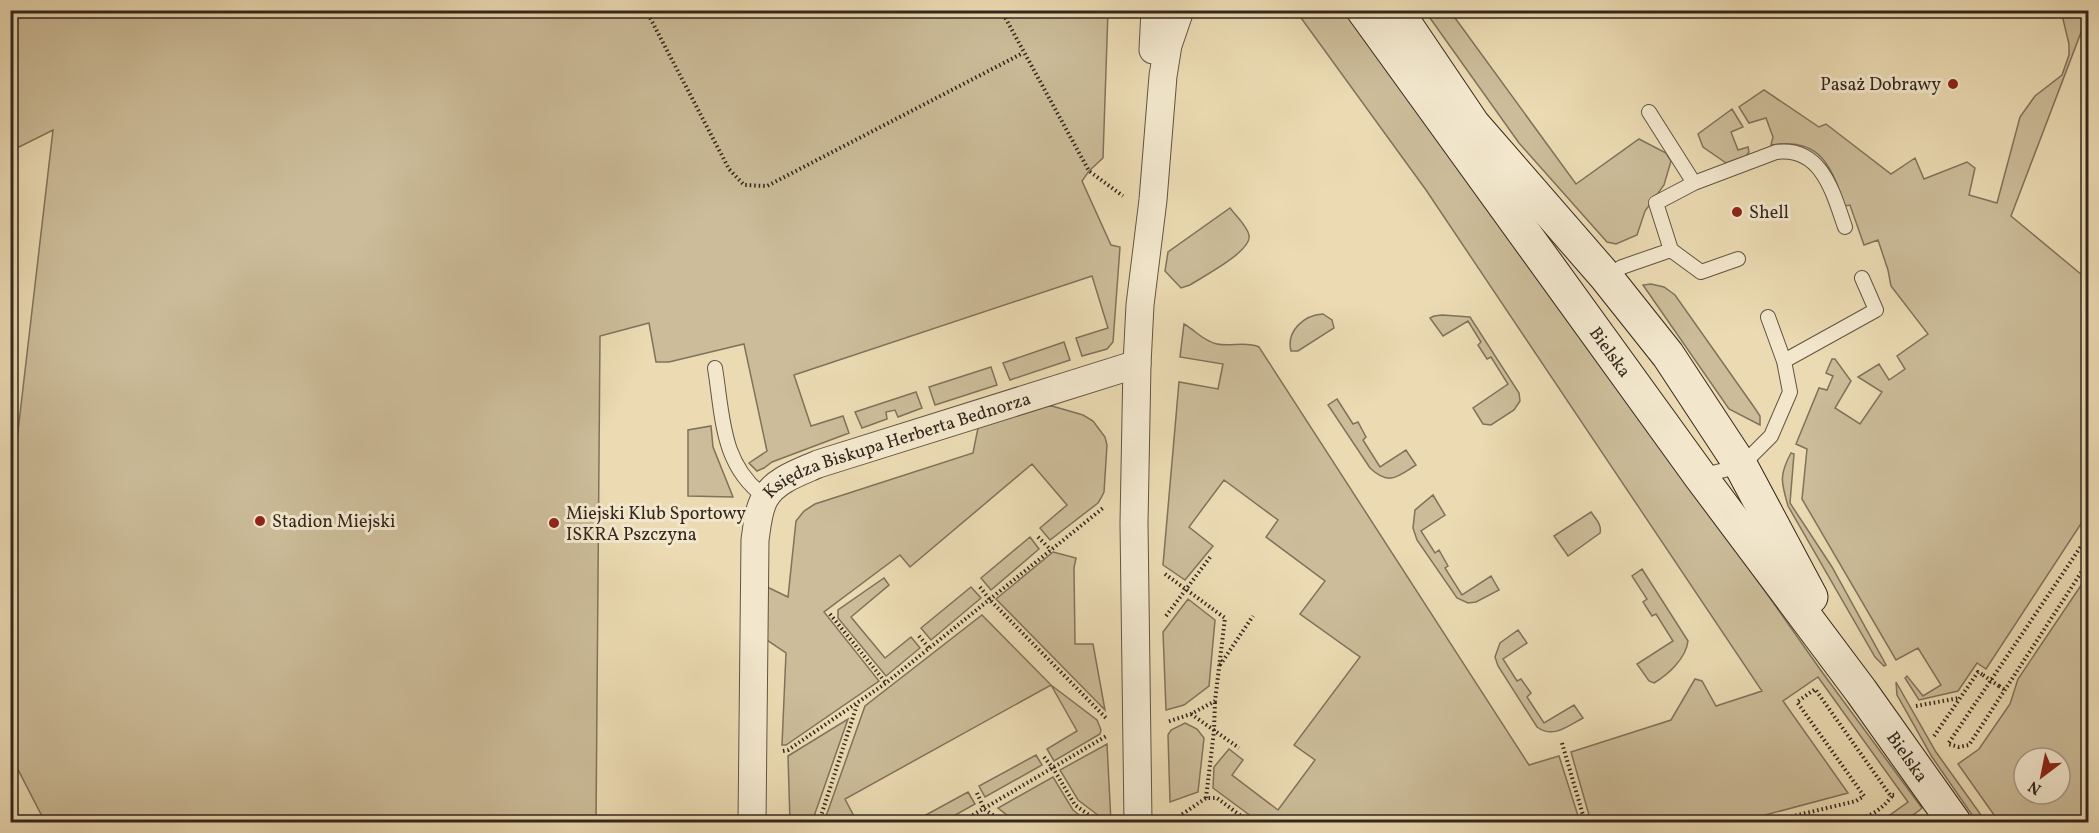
<svg xmlns="http://www.w3.org/2000/svg" width="2099" height="833" font-family="Vollkorn,serif">
<style>
.green{fill:#ccbc99;stroke:#80725b;stroke-width:1.5;fill-rule:evenodd}
.lines{fill:none;stroke-linecap:round;stroke-linejoin:round}
.service-casing{stroke:#625442;stroke-width:16}
.minor-casing{stroke:#625442;stroke-width:29}
.secondary-casing{stroke:#34271d;stroke-width:35}
.path{stroke:#34271d;stroke-width:4;stroke-dasharray:1.5 3;stroke-linecap:butt}
.service{stroke:#f2e7cd;stroke-width:14}
.minor{stroke:#f2e7cd;stroke-width:27}
.secondary{stroke:#f2e7cd;stroke-width:33}
.path-bridge{stroke:#34271d;stroke-width:4;stroke-dasharray:1.5 3;stroke-linecap:butt}
.poi-dot{fill:#8f2418;stroke:#f2e7cd;stroke-width:2}
.labels{text-anchor:middle;stroke-width:6;stroke-linejoin:round;paint-order:stroke}
.poi-label{font-size:18px;fill:#34271d;stroke:#f2e7cd;text-anchor:start}
.street-label{font-size:18px;fill:#34271d;stroke:#f2e7cd}
</style>
<rect width="100%" height="100%" fill="#ebdab2"/>
<filter id="stains"><feTurbulence type="fractalNoise" baseFrequency=".00333" numOctaves="4"/><feColorMatrix values="0 0 0 0 .2 0 0 0 0 .09 0 0 0 0 .02 0 0 0 .5 -.17"/></filter>
<radialGradient id="worn" r=".72"><stop offset=".6" stop-color="#630" stop-opacity="0"/><stop offset="1" stop-color="#630" stop-opacity=".3"/></radialGradient>
<path class="green" d="M11,10L1108,11L1103,158L1089,171L1082,181L1111,245L1120,247L1113,342L1107,349L1082,356L1076,338L1108,328L1092,276L794,375L811,426L843,416L849,433L772,462L764,468L757,471L749,463L767,451L744,344L669,362H656L649,323L600,336L596,822H45L11,756L10,500L53,130L11,151Z
M1296,11H1350L1421,102L1822,672L1922,808C1911,819 1895,822 1880,822L1908,802L1818,677L1783,701L1848,793L1739,822H1591L1571,752L1671,720L1695,679L1702,681L1716,706L1762,691L1426,190Z
M1425,11H1450L1576,184L1639,139L1666,153L1671,161L1664,185L1645,211L1637,235L1616,244L1607,242L1519,143Z
M2061,11H2088V14L2011,216L2088,280V513L1986,669L1977,663L1958,691L1919,700L1905,678L1907,676L1923,696L1941,685L1918,648L1896,660L1802,499L1807,449L1796,444L1819,388L1827,390L1833,376L1826,373L1832,359H1835L1851,381L1835,408L1860,424L1882,392L1858,377L1879,364L1889,380L1905,369L1897,356L1928,334L1891,286L1888,270L1878,240L1864,245L1850,205L1845,206C1831,166 1821,137 1771,145L1773,137L1766,118L1749,123L1739,107L1764,90L1819,127L1826,124L1891,174L1915,158L1924,179L1967,162L1975,168L1969,195L1997,203L2020,117L2035,96L2062,75L2069,55V44Z
M1732,109L1743,127L1731,132L1738,150L1748,147L1749,152L1746,156L1726,163L1703,147L1698,134Z
M1230,208C1236,216 1247,226 1249,235C1253,251 1202,277 1190,285L1181,288L1165,271L1168,252Z
M1651,284L1664,287L1675,295L1754,407L1760,416V425L1729,409L1643,285Z
M1323,314L1332,320L1334,328L1298,351H1291C1286,331 1304,315 1323,314Z
M1442,315L1470,317L1519,393L1520,401L1514,410L1491,425L1483,424L1473,408L1508,384L1491,357L1487,359L1478,345L1481,342L1468,321L1443,336L1430,318L1434,316Z
M1184,324C1195,330 1203,341 1217,344C1231,347 1246,341 1259,347L1529,765L1559,756L1580,822H1259L1213,788L1214,767L1229,749L1243,760L1232,775L1278,810L1315,760L1294,745L1360,657L1300,614L1325,581L1266,537L1278,520L1224,480L1189,527L1213,546L1185,580L1163,565L1179,382L1218,389L1223,364L1180,357Z
M1064,342L1070,360L1010,380L1003,363Z
M991,367L997,385L935,405L929,387Z
M916,392L922,408L898,417L895,410L886,412L887,419L862,428L855,412Z
M1337,399L1353,424L1358,422L1366,437L1363,440L1380,467L1406,450L1416,465C1397,477 1389,486 1370,468L1328,405Z
M1052,406L1083,415L1093,421L1105,437L1107,445L1104,492L1101,498L1098,503L1050,540L1040,528L1067,505L1032,464L910,567L900,555L824,612L879,681L786,745H782L786,653L764,638L765,586L788,597L796,521L804,511L815,504L973,453L979,423L1039,407Z
M711,426L713,447L733,497L688,496V430Z
M1791,453L1794,454L1790,503L1832,567L1886,665L1884,666L1875,657L1788,506C1781,482 1779,475 1791,453Z
M1433,495L1445,515L1421,531L1435,553L1439,550L1448,566L1445,568L1462,595L1491,576L1499,590L1476,602L1468,603L1457,598L1417,540L1413,528L1415,510Z
M1591,512C1596,519 1602,525 1600,533L1568,556L1554,536Z
M1030,537L1039,549L991,590L981,578Z
M1053,552L1076,558L1074,568L1075,644H1093L1105,710L996,599Z
M1642,569L1688,641C1686,658 1669,674 1654,683L1649,681L1637,664L1673,641L1656,614L1652,616L1643,602L1647,599L1632,576Z
M2088,575V822H1999L1958,764L1979,749L2010,704L2018,679ZM2024,758H2060V794H2024Z
M884,578L889,585L851,617L885,658L911,637L920,648L886,676L838,618V610Z
M971,587L981,598L931,640L921,628Z
M1188,599L1215,620L1209,686L1184,705L1166,710L1163,632Z
M982,615L1051,685L1097,720L1101,730L1100,734L1054,761L1047,749L1077,731L1051,685L845,799L857,822H824L865,706Z
M1518,630L1527,643L1503,659L1517,681L1521,679L1531,693L1527,697L1544,723L1574,705L1583,718C1568,726 1553,739 1537,727L1498,666L1495,657L1500,643Z
M1896,682L1936,752L1986,822H1977L1932,757L1897,695Z
M848,719L812,822H790L788,756Z
M1185,723L1197,729L1204,738L1198,792L1170,802L1168,735L1171,730Z
M1107,744L1111,822H1107L1078,800L1060,770Z
M1036,755L1042,765L985,797L979,786Z
M1053,777L1073,810L1088,822H1016L998,808Z
M968,792L975,804L943,822H913Z"/>
<g class="lines">
<defs>
<path id="service" d="M1649,112L1694,183
M1671,250L1656,203L1694,183L1776,152C1822,146 1833,193 1845,227
M1606,277L1622,267L1671,250L1701,272L1738,259
M1784,361L1876,310L1862,278
M715,368C723,417 721,465 765,497
M1700,476L1741,466L1771,436L1790,392L1784,361L1768,317"/>
<g id="minor">
<path d="M1153,50L1155,10"/>
<path id="s1" d="M752,822L755,540C757,527 758,510 765,498C775,480 800,472 818,464L1137,364"/>
<path d="M1138,822L1134,523L1137,364L1140,305L1153,200L1163,76L1168,45L1180,10"/>
</g>
<g id="secondary">
<path id="s2" d="M1363,10L1700,476L1861,691L1954,822"/>
<path d="M1396,10L1473,124L1606,277L1668,355L1741,466L1811,597"/>
</g>
</defs>
<use href="#service" class="service-casing"/>
<use href="#minor" class="minor-casing"/>
<use href="#secondary" class="secondary-casing"/>
<path class="path" d="M646,10L729,169L744,185L767,186L1023,53
M1001,10L1089,171L1123,196
M2088,536L1948,744L1959,747L1969,745L2088,562
M1038,537L1051,550
M1165,574L1225,618L1215,701L1191,714L1167,722
M980,587L990,600L1107,719
M830,614L886,683
M1166,616L1211,556
M919,636L929,648
M1220,665L1253,616
M1999,686L2005,690
M1916,706L1959,698
M1191,714L1239,748
M1934,736L1978,672L1983,675
M1562,743L1585,822
M783,751L788,750L886,683L1103,508
M1044,757L1053,768L1075,805L1099,822
M977,793L984,809L1003,822
M1206,798L1214,731L1215,702
M819,822L857,705
M961,822L1108,735
M1171,822L1206,798H1217L1249,822
M1769,822L1856,801L1864,796L1797,702L1815,689L1890,795H1895
M1849,822C1867,818 1881,811 1892,796"/>
<use href="#service" class="service"/>
<use href="#minor" class="minor"/>
<use href="#secondary" class="secondary"/>
<path class="path-bridge" d="M1983,675L1999,686"/>
</g>
<g class="poi-dot">
<circle cx="1953" cy="84" r="6"/>
<circle cx="1737" cy="212" r="6"/>
<circle cx="260" cy="521" r="6"/>
<circle cx="554" cy="523" r="6"/>
</g>
<g class="labels">
<g class="poi-label">
<text x="1941" y="90" text-anchor="end">Pasaż Dobrawy</text>
<text x="1749" y="218">Shell</text>
<text x="566" y="519">Miejski Klub Sportowy<tspan x="566" dy="21">ISKRA Pszczyna</tspan></text>
<text x="272" y="527">Stadion Miejski</text>
</g>
<g class="street-label">
<text dy="6" stroke="none"><textPath href="#s2" startOffset="422">Bielska</textPath></text>
<text dy="6" stroke="none"><textPath href="#s1" startOffset="470">Księdza Biskupa Herberta Bednorza</textPath></text>
<text dy="6" stroke="none"><textPath href="#s2" startOffset="924">Bielska</textPath></text>
</g>
</g>
<rect width="2099" height="833" fill="none" stroke="#ebdab2" stroke-width="36"/>
<rect x="12" y="12" width="2075" height="809" fill="none" stroke="#34271d" stroke-width="3"/>
<rect x="18" y="18" width="2063" height="797" fill="none" stroke="#34271d" stroke-width="1.5"/>
<g transform="translate(2042 776) rotate(212)"><circle r="28" fill="#f2e7cd" stroke="#a69a87" stroke-width="1.5"/>
<path d="M0-4.5L10 22L0 15L-10 22Z" fill="#8f2418"/>
<text y="-9" font-size="16" font-weight="bold" text-anchor="middle" fill="#34271d">N</text>
</g>
<rect width="100%" height="100%" filter="url(#stains)"/>
<rect width="100%" height="100%" fill="url(#worn)"/>
</svg>
